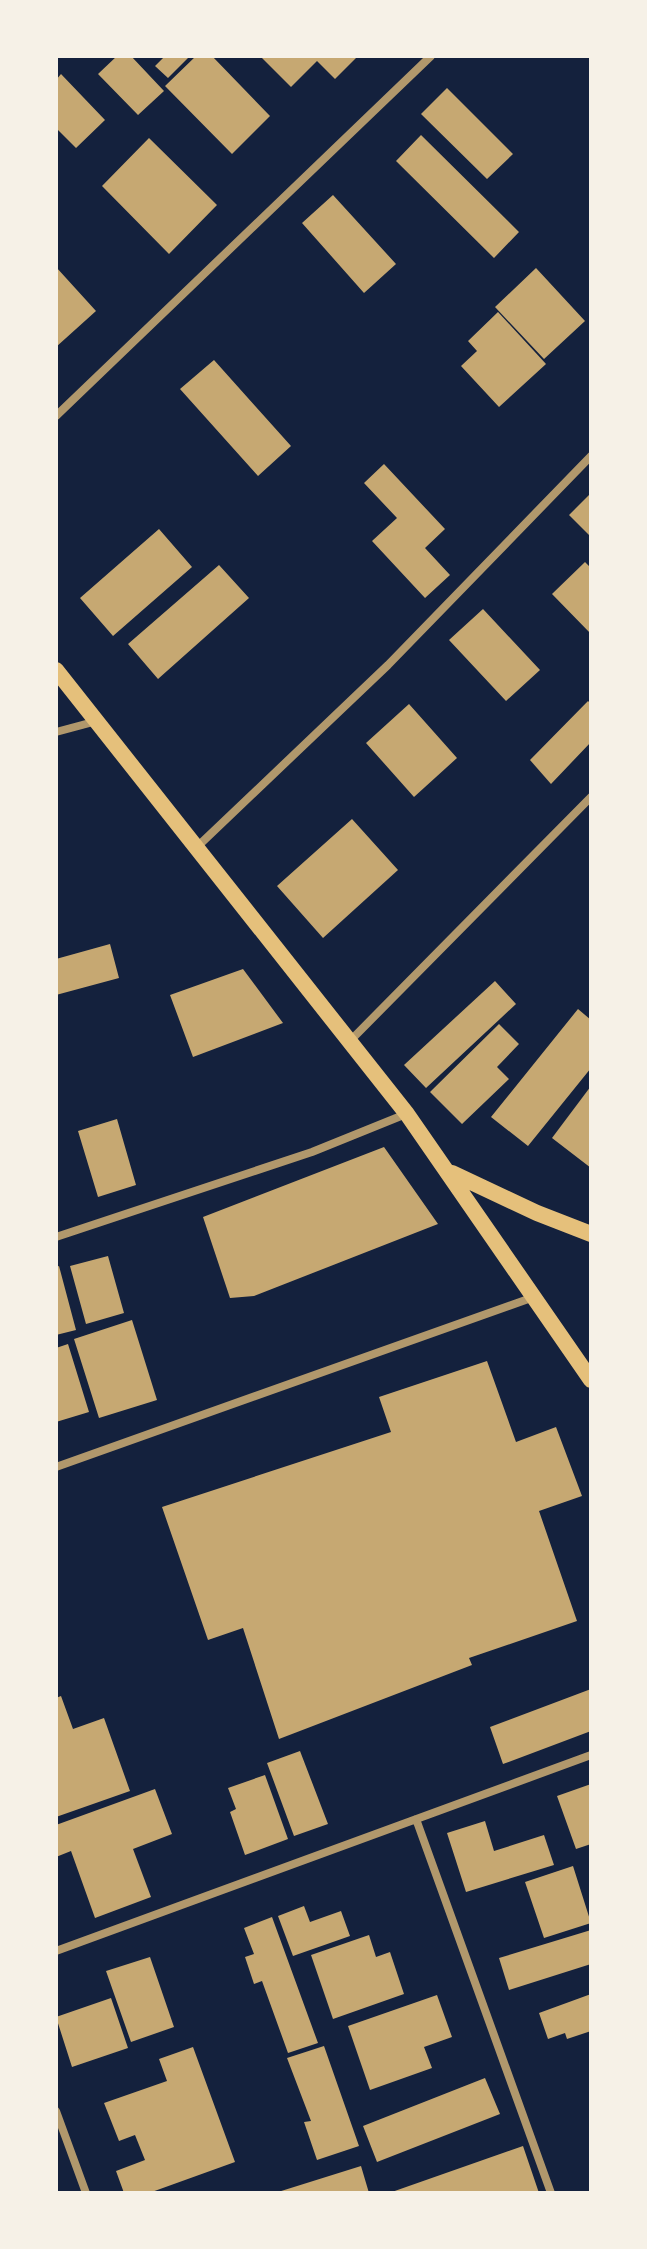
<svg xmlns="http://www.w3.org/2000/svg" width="647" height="2249" font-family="'Noto Serif',serif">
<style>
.building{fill:#c6a872}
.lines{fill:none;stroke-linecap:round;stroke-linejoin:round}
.minor{stroke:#b1986c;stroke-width:8}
.secondary{stroke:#e5c07b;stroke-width:16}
</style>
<rect width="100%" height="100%" fill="#14213d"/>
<path class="building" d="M117,56H131L164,91L138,115L98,74Z
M165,56H190L168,78L155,66Z
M196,56H212L270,116L232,154L165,86Z
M260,56H358L335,79L317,61L291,87Z
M61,74L105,120L76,148L56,128V80Z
M447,88L513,154L487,179L421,114Z
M421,135L519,232L494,258L396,161Z
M149,138L217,205L169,254L102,186Z
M333,195L396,264L364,293L302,223Z
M56,267L96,311L56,347Z
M536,268L585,321L544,359L495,307Z
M498,312L546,364L499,407L461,366L477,351L468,341Z
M214,360L291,446L258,476L180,389Z
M384,464L445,529L425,548L450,575L425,598L372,541L397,518L364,483Z
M591,493V537L569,515Z
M159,529L192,567L113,636L80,598Z
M585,562L591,568V634L552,594Z
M219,565L249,598L158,679L128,644Z
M483,609L540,670L506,701L449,640Z
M588,701L591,704V742L551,784L530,760Z
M409,704L457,758L414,797L366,743Z
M352,819L398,870L323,938L277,886Z
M110,944L119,978L56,995V959Z
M243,969L283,1023L193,1057L170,995Z
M495,981L516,1004L426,1088L404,1065Z
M578,1009L591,1020V1068L528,1146L491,1117Z
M499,1024L519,1044L497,1067L509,1079L462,1124L430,1092Z
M591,1086V1168L552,1138Z
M117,1119L136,1185L98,1197L78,1131Z
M384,1147L438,1224L254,1296L230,1298L203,1217Z
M108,1256L124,1313L86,1324L70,1266Z
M59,1266L76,1330L56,1335V1267Z
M132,1320L157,1400L99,1418L74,1339Z
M68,1344L89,1412L56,1422V1348Z
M487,1361L516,1442L556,1427L582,1496L539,1511L577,1621L469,1658L472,1665L279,1739L243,1628L208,1640L162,1507L391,1432L379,1397Z
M591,1689V1731L503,1764L490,1727Z
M61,1696L73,1729L104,1718L130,1791L56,1817V1698Z
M300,1751L328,1824L294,1836L267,1763Z
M265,1775L288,1839L245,1855L230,1812L236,1809L228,1788Z
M591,1784V1844L576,1849L557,1796Z
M155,1789L172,1834L133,1849L151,1897L95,1918L71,1851L56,1857V1825Z
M485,1821L494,1851L544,1835L554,1865L466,1892L447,1833Z
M573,1866L591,1923L544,1938L525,1882Z
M304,1906L310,1922L341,1911L350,1936L293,1956L278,1916Z
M272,1917L318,2043L288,2053L262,1981L254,1984L245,1957L254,1954L244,1928Z
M591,1930V1964L509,1990L499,1958Z
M369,1935L376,1957L390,1952L404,1994L333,2019L311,1955Z
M150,1957L174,2027L131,2042L106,1971Z
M591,1994V2031L567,2039L565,2033L548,2039L539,2013Z
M437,1995L452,2037L424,2047L432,2068L370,2090L348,2026Z
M111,1998L128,2048L72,2067L56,2017Z
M324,2046L359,2146L317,2160L304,2122L311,2121L287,2058Z
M193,2047L235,2162L149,2193H124L116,2171L145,2160L135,2135L119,2141L104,2103L167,2081L159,2059Z
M485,2078L500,2114L377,2162L363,2126Z
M523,2146L539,2193H389Z
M361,2166L369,2193H278V2192Z"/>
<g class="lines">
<path class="minor" d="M56,416L431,56
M56,732L97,721
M197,847L388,665L591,456
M350,1041L591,797
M56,1237L312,1152L406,1114
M56,1467L534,1297
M416,1819L551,2193
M56,1951L591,1755
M56,2111L86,2193"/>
<path class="secondary" d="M56,670L407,1114L591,1380
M452,1173L537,1213L591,1234"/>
</g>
<rect width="647" height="2249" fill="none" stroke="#f6f1e7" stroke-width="116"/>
</svg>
